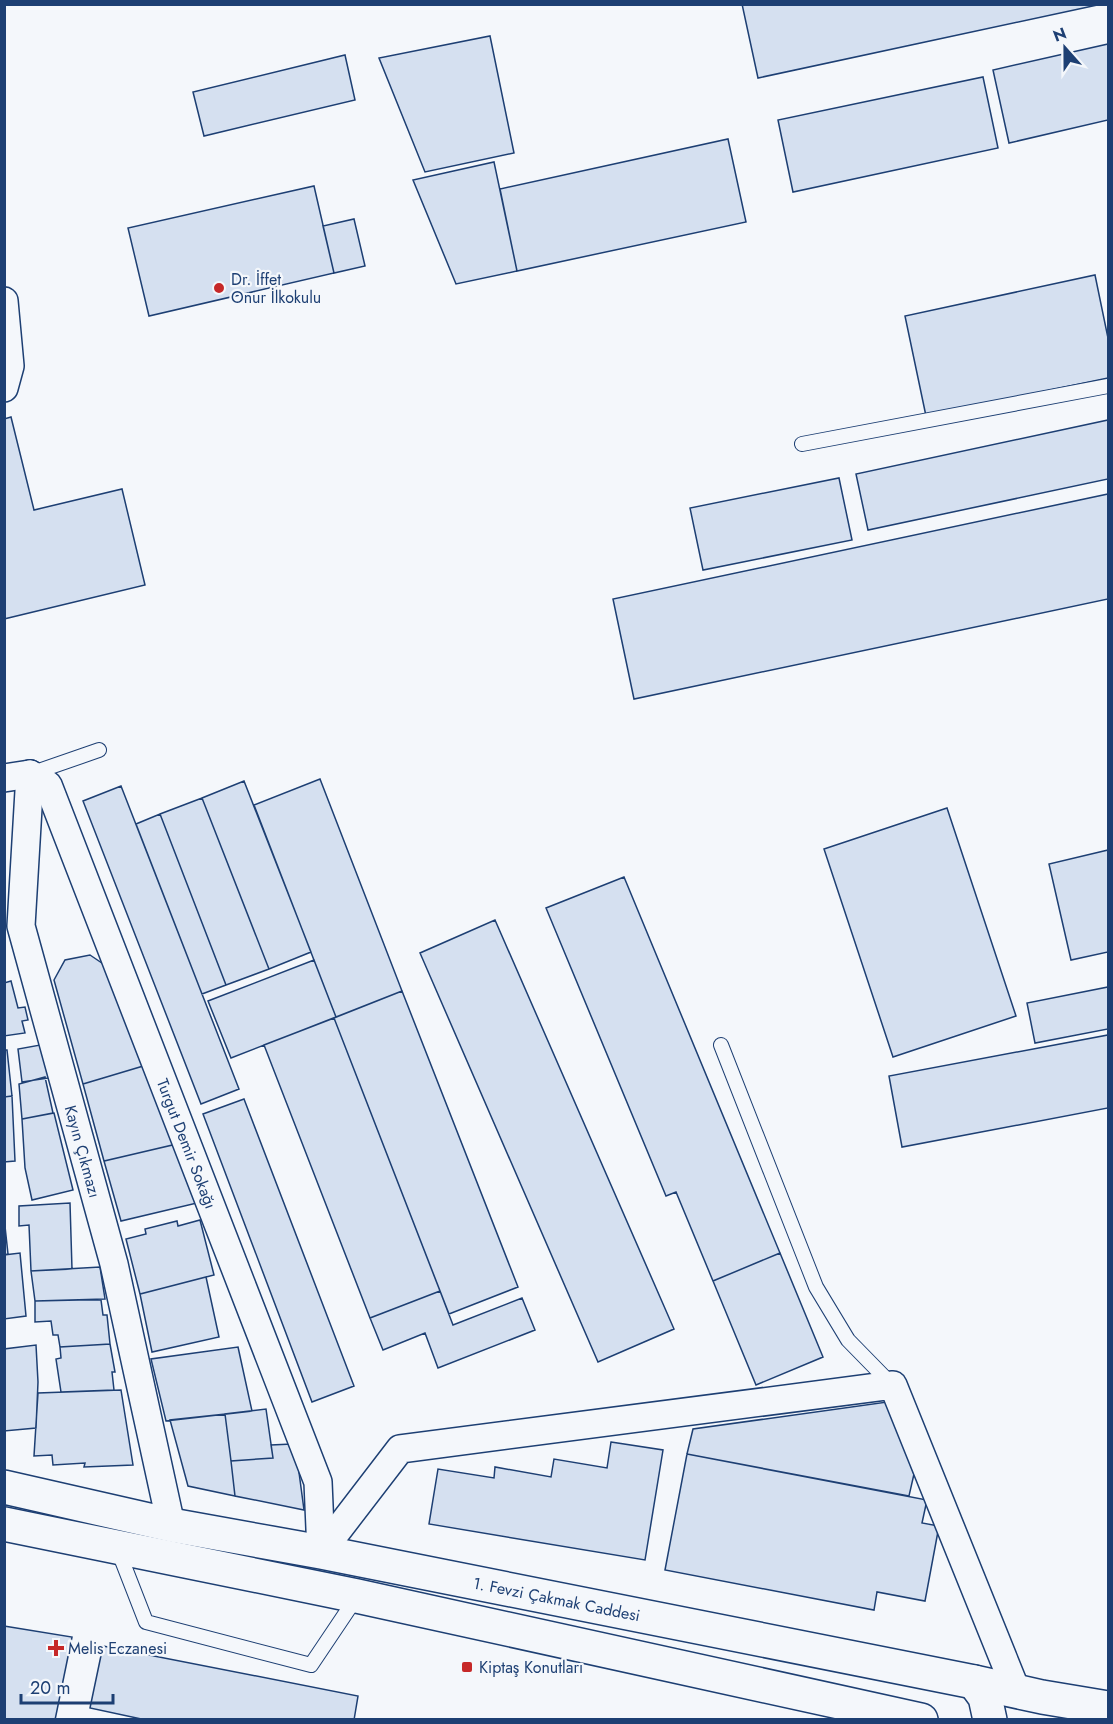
<svg xmlns="http://www.w3.org/2000/svg" width="1113" height="1724" font-family="Jost,sans-serif">
<style>
.building{fill:#d5e0f0;stroke:#1d3f73;stroke-width:1.5}
.lines{fill:none;stroke-linecap:round;stroke-linejoin:round}
.lane-casing{stroke:#1d3f73;stroke-width:16}
.street-casing{stroke:#1d3f73;stroke-width:30}
.secondary-casing{stroke:#1d3f73;stroke-width:36}
.lane{stroke:#f4f7fb;stroke-width:14}
.street{stroke:#f4f7fb;stroke-width:27}
.secondary{stroke:#f4f7fb;stroke-width:33}
.poi-dot{fill:#c62828;stroke:#f4f7fb;stroke-width:2}
.labels{text-anchor:middle;stroke-width:4.5;stroke-linejoin:round;paint-order:stroke}
.poi-label{font-size:16px;fill:#1d3f73;stroke:#f4f7fb;text-anchor:start}
.street-label{font-size:16px;fill:#1d3f73;stroke:#f4f7fb}
</style>
<rect width="100%" height="100%" fill="#f4f7fb"/>
<path class="building" d="M742,4H1102L758,78Z
M490,36L514,153L425,172L379,58Z
M1108,44V120L1009,143L993,70Z
M345,55L355,100L204,136L193,92Z
M983,77L998,148L793,192L778,120Z
M728,139L746,222L517,271L500,189Z
M494,162L517,271L456,284L413,180Z
M314,186L334,273L149,316L128,228Z
M354,219L365,266L334,273L323,226Z
M1095,275L1108,338V378L926,416L905,316Z
M11,417L34,510L122,489L145,585L4,619V419Z
M1108,420V479L868,530L856,474Z
M839,478L852,540L703,570L690,508Z
M1108,494V599L634,699L613,599Z
M320,779L402,991L336,1017L254,805Z
M244,781L311,952L269,969L202,798Z
M121,786L239,1089L201,1104L83,801Z
M202,798L269,969L226,985L160,814Z
M947,808L1016,1016L893,1057L824,849Z
M160,814L226,985L202,994L136,824Z
M1108,850V952L1071,960L1049,864Z
M624,877L780,1253L713,1281L676,1192L666,1196L546,908Z
M495,920L674,1329L598,1362L420,953Z
M90,955L118,974L150,1064L83,1084L54,980L65,960Z
M314,960L336,1017L231,1058L208,1001Z
M11,981L18,1008L25,1007L28,1020L22,1021L25,1033L4,1036V983Z
M1108,987V1029L1035,1043L1027,1003Z
M402,991L518,1287L449,1314L334,1018Z
M334,1018L440,1291L370,1318L264,1045Z
M1108,1035V1108L902,1147L889,1076Z
M40,1045L49,1078L22,1082L18,1049Z
M4,1050H7L12,1096L4,1097Z
M150,1064L177,1144L104,1161L83,1084Z
M45,1077L53,1113L22,1119L19,1084Z
M12,1096L15,1161L4,1162V1097Z
M244,1099L354,1386L312,1402L203,1114Z
M54,1113L73,1190L32,1200L25,1168L22,1119Z
M177,1144L197,1203L121,1221L104,1161Z
M70,1203L72,1269L31,1271L29,1225L19,1226V1206Z
M4,1217L8,1254L4,1255Z
M200,1220L214,1275L140,1294L126,1239L146,1234L145,1229L177,1221L178,1226Z
M20,1253L26,1316L4,1319V1255Z
M780,1253L823,1357L756,1385L713,1281Z
M100,1267L105,1299L35,1301L31,1271Z
M206,1277L219,1337L152,1352L140,1294Z
M440,1291L453,1325L522,1298L535,1330L438,1368L425,1333L383,1350L370,1318Z
M79,1300H101L103,1315H107L110,1344L60,1347L58,1335H53L51,1321L35,1322V1301Z
M110,1344L115,1372H112L114,1390L61,1392L56,1359L61,1358L60,1347Z
M36,1345L38,1382L36,1428L4,1431V1349Z
M238,1347L252,1411L166,1421L151,1359Z
M121,1390L133,1465L84,1467L85,1463L53,1465L52,1455L34,1456L38,1393Z
M887,1402L914,1474L909,1496L687,1454L693,1429Z
M266,1409L273,1458L231,1461L225,1414Z
M225,1414L231,1461L235,1496L188,1486L170,1420Z
M611,1442L663,1450L645,1560L429,1524L438,1469L494,1478L495,1467L551,1477L554,1459L607,1468Z
M292,1444L298,1465L304,1510L235,1496L231,1461L273,1458L271,1445Z
M687,1454L927,1500L922,1523L939,1526L925,1601L877,1592L874,1610L665,1570Z
M4,1626L72,1637L55,1720H4Z
M103,1646L358,1696L354,1720H146L90,1708Z"/>
<g class="lines">
<defs>
<path id="lane" d="M802,444L1108,386
M30,774L99,750
M721,1045L816,1287L848,1340L892,1385
M118,1550L146,1622L311,1665L356,1598"/>
<g id="street">
<path d="M4,301L10,366L4,388"/>
<path id="s1" d="M30,774L21,926L114,1264L171,1525"/>
<path id="s2" d="M4,778L30,774L48,785L318,1482L321,1552"/>
<path d="M321,1552L400,1449L893,1385L1016,1690"/>
</g>
<g id="secondary">
<path id="s3" d="M4,1487L171,1525L321,1552L974,1682L1042,1697L1108,1708"/>
<path d="M4,1524L357,1596L921,1720"/>
<path d="M974,1682L985,1697L990,1720"/>
</g>
</defs>
<use href="#lane" class="lane-casing"/>
<use href="#street" class="street-casing"/>
<use href="#secondary" class="secondary-casing"/>
<use href="#lane" class="lane"/>
<use href="#street" class="street"/>
<use href="#secondary" class="secondary"/>
</g>
<g class="poi-dot">
<circle cx="219" cy="288" r="6"/>
<path d="M53 1639h6v6h6v6h-6v6h-6v-6h-6v-6h6z"/>
<rect x="461" y="1661" width="12" height="12" rx="3"/>
</g>
<g class="labels">
<g class="poi-label">
<text x="231" y="285">Dr. İffet<tspan x="231" dy="18">Onur İlkokulu</tspan></text>
<text x="68" y="1654">Melis Eczanesi</text>
<text x="479" y="1673">Kiptaş Konutları</text>
</g>
<g class="street-label">
<text dy="6" stroke="none"><textPath href="#s2" startOffset="432">Turgut Demir Sokağı</textPath></text>
<text dy="6" stroke="none"><textPath href="#s1" startOffset="386">Kayın Çıkmazı</textPath></text>
<text dy="6" stroke="none"><textPath href="#s3" startOffset="564">1. Fevzi Çakmak Caddesi</textPath></text>
</g>
</g>
<rect width="1113" height="1724" fill="none" stroke="#1d3f73" stroke-width="12"/>
<g transform="translate(1065 48) rotate(339)" stroke="#f4f7fb" stroke-width="4.5" paint-order="stroke">
<path d="M0-4.5L10 22L0 15L-10 22Z" fill="#1d3f73"/>
<text y="-9" font-size="16" font-weight="bold" text-anchor="middle" fill="#1d3f73">N</text>
</g>
<path d="M21 1694v9h92v-9" fill="none" stroke="#1d3f73" stroke-width="3"/>
<text x="30" y="1694" font-size="18" fill="#1d3f73" stroke="#f4f7fb" stroke-width="4.5" paint-order="stroke">20 m</text>
</svg>
